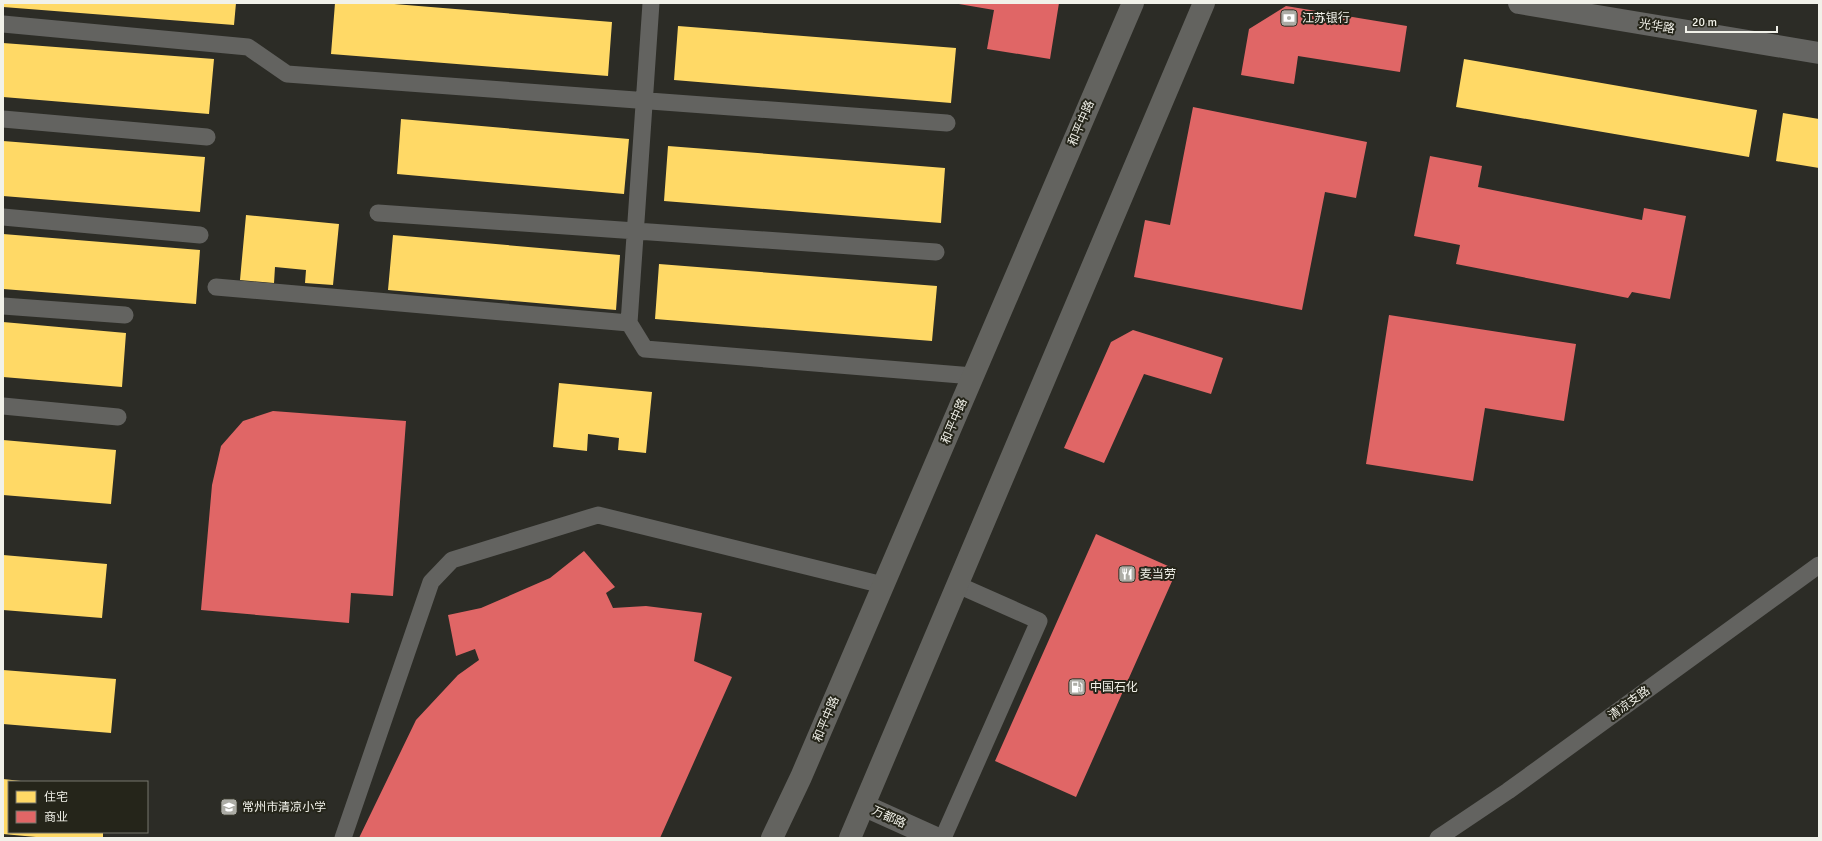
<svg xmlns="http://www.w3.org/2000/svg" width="1822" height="841" font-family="Signika,'Noto Sans SC',sans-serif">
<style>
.homes{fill:#ffd966}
.shops{fill:#e06666}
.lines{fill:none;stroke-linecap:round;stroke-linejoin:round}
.lane{stroke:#636360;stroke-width:17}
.street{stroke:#636360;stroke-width:22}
.secondary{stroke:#656562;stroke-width:22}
.primary{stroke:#63635f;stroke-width:22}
.labels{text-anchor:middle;stroke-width:4;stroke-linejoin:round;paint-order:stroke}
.poi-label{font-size:12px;fill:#f1f1e9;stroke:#25251a;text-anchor:start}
.street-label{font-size:12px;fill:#f1f1e9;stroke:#25251a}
</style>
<rect width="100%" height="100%" fill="#2c2c26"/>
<path class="homes" d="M3,3H236L234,25L3,7Z
M335,3H382L612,22L608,76L331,54Z
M678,26L956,48L951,103L674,80Z
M3,43L214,59L209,114L3,97Z
M1464,59L1757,110L1749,157L1456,107Z
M1783,113L1819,119V168L1776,161Z
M401,119L629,139L624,194L397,174Z
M3,141L205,157L200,212L3,196Z
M668,146L945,168L941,223L664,201Z
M246,215L339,224L333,285L305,283L306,270L275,267L274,283L240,280Z
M3,234L200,250L196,304L3,289Z
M393,235L620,255L616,310L388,290Z
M659,264L937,286L932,341L655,319Z
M3,322L126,333L122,387L3,377Z
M559,383L652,392L646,453L618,450L619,438L588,434L587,451L553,447Z
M3,440L116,450L111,504L3,495Z
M3,555L107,564L102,618L3,610Z
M3,670L116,679L111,733L3,724Z
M3,779L21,781L9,782V832H103V838H47L3,834Z"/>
<path class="shops" d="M953,3H1059L1050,59L987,49L994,10Z
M1286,6L1407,26L1400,72L1298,56L1294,84L1241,75L1249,29Z
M1193,107L1367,142L1356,198L1325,192L1302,310L1134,277L1145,220L1170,225Z
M1430,156L1482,166L1478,187L1642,220L1644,208L1686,216L1670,299L1632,292L1628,298L1456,264L1460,245L1414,236Z
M1389,315L1576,344L1564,421L1485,408L1473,481L1366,464Z
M1133,330L1223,358L1211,394L1144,374L1104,463L1064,448L1111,342Z
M273,411L406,421L393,596L351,593L349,623L201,610L212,485L221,446L243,421Z
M1096,534L1177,570L1076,797L995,761Z
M584,551L615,587L606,593L613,608L646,606L702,613L694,661L732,677L660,838H359L416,720L458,675L479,660L475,649L456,656L448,615L481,608L550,578Z"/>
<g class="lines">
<path class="lane" d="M3,24L248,47L287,74L947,123
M3,119L207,137
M378,213L936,252
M3,217L200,235
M216,287L629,323L645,349L973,376
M3,306L125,315
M629,323L651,3
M3,406L118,417
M343,838L431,582L452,560L598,515L883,585
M943,838L1039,621L958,585
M1438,838L1508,791L1819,565"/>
<path class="street" d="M865,806L936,838"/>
<path class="secondary" d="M1519,3L1819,53"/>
<path class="primary" d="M772,838L801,777L1133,3
M850,838L1204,3"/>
</g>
<defs>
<symbol id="bank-square" viewBox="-11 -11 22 22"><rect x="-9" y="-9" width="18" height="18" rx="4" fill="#acaca5" stroke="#25251a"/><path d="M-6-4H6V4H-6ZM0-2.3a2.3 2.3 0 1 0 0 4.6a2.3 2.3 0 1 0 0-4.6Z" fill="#fff"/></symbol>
<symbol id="restaurant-square" viewBox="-11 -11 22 22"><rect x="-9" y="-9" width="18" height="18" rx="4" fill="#acaca5" stroke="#25251a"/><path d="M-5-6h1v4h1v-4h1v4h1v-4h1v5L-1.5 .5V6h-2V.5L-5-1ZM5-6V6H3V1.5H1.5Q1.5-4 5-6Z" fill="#fff"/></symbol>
<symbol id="fuel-square" viewBox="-11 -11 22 22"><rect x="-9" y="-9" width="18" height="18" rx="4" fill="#acaca5" stroke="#25251a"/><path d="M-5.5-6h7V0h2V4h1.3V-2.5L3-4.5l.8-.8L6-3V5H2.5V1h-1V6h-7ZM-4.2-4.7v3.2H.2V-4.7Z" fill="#fff"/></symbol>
<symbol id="school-square" viewBox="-11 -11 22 22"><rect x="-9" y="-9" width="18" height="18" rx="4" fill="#acaca5" stroke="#25251a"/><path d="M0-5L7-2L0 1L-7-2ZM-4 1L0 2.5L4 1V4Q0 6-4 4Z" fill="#fff"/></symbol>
</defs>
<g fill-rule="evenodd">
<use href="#bank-square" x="1279" y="8" width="20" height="20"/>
<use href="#restaurant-square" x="1117" y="564" width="20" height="20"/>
<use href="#fuel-square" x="1067" y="677" width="20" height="20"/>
<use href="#school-square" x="219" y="797" width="20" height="20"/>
</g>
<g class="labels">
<g class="poi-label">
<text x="1302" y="22">江苏银行</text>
<text x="1140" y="578">麦当劳</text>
<text x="1090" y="691">中国石化</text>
<text x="242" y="811">常州市清凉小学</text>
</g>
<g class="street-label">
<text transform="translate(1657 26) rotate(9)" y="4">光华路</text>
<text transform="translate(1081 123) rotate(-67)" y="4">和平中路</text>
<text transform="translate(954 421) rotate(-67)" y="4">和平中路</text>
<text transform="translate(1629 703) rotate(-36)" y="4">清凉支路</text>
<text transform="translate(826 719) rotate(-67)" y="4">和平中路</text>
<text transform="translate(889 817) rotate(24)" y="4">万都路</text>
</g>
</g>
<rect width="1822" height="841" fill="none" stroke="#f1f1e9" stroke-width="8"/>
<rect x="8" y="781" width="140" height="52" fill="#25251a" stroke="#77776d"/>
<rect x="16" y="791" width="20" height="12" fill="#ffd966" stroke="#77776d"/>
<text x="44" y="801" font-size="12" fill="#f1f1e9">住宅</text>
<rect x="16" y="811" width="20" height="12" fill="#e06666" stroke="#77776d"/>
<text x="44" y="821" font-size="12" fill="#f1f1e9">商业</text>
<path d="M1686 26v6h91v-6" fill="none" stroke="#f1f1e9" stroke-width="2"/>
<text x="1692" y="26" font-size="12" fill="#f1f1e9" stroke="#25251a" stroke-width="3" paint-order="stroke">20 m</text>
</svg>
